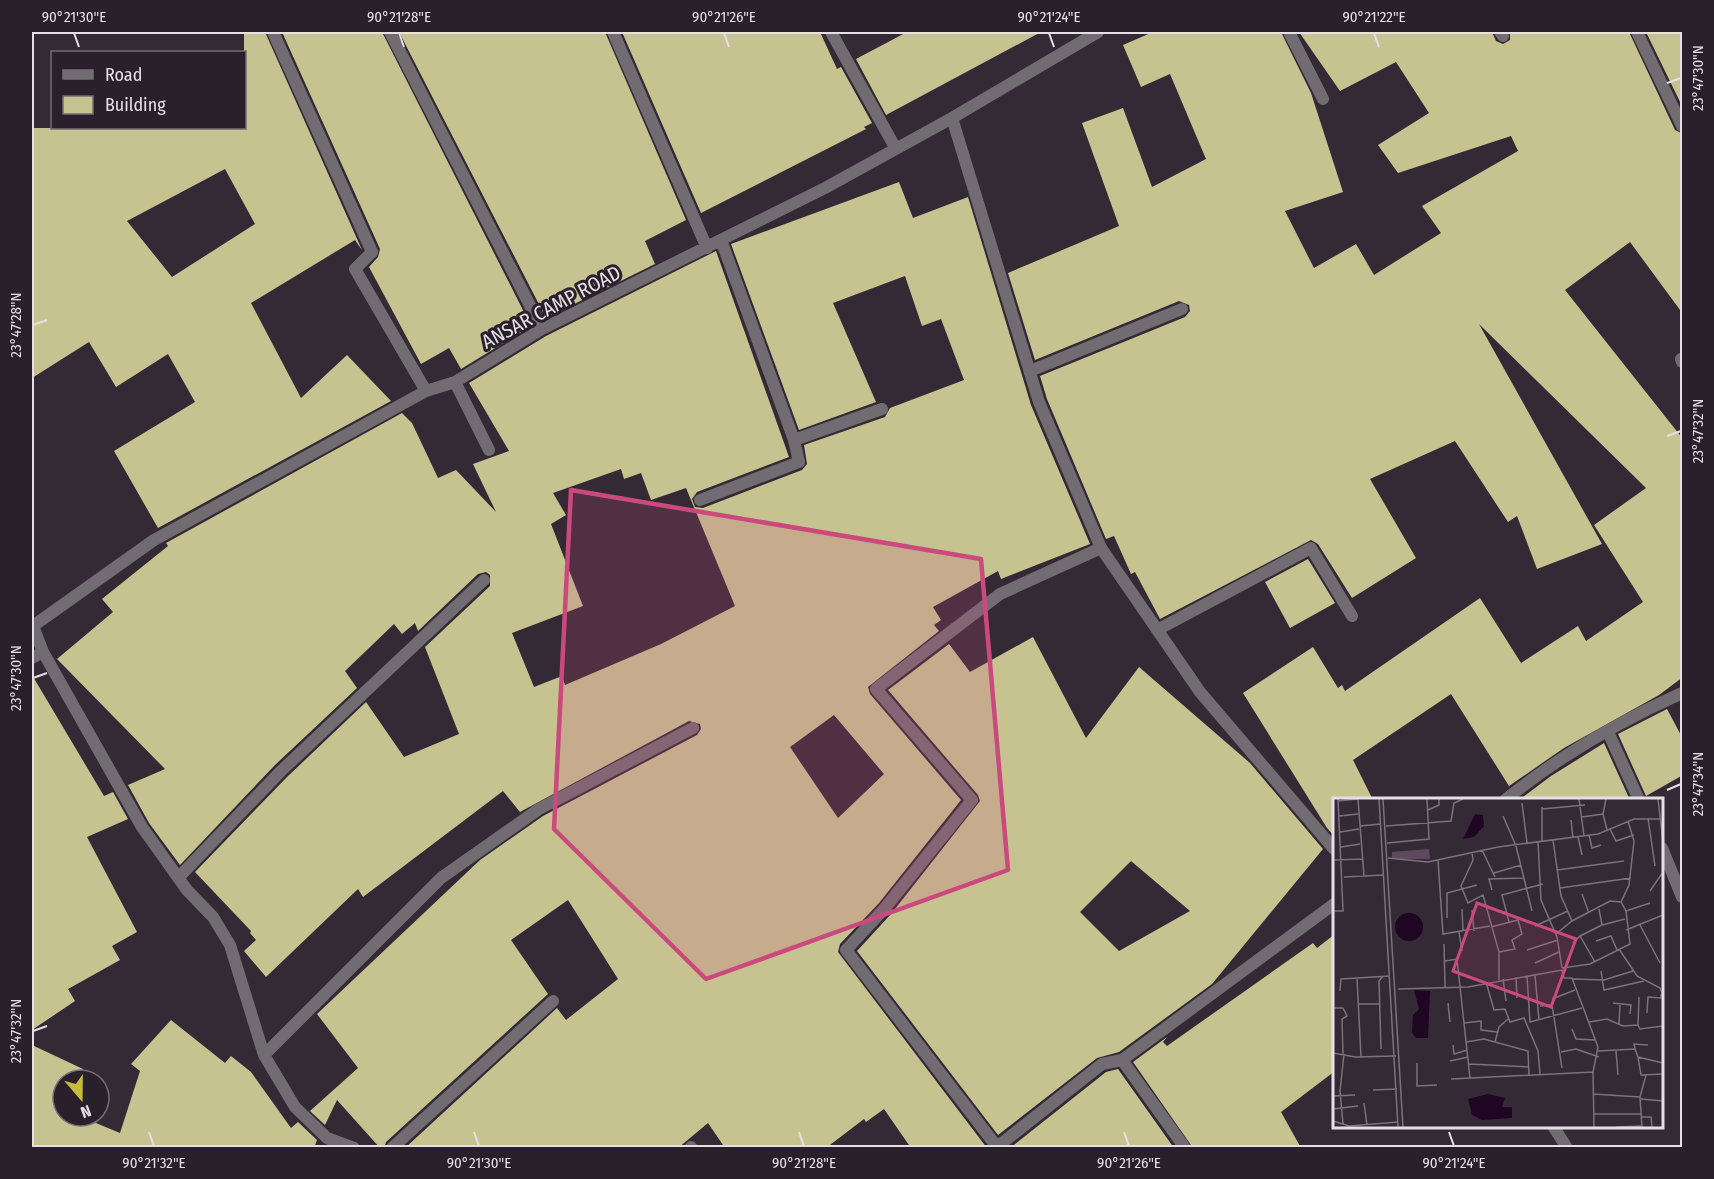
<svg xmlns="http://www.w3.org/2000/svg" width="1714" height="1179" font-family="'Fira Sans Condensed',sans-serif">
<style>
.building{fill:#c6c391;fill-rule:evenodd}
.lines{fill:none;stroke-linecap:round;stroke-linejoin:round}
.minor{stroke:#716c72;stroke-width:12}
.marked{fill:#cb4a7e;fill-opacity:0.2;stroke:#cb4a7e;stroke-width:4.5;stroke-linejoin:round}
.ticks{fill:none;stroke:#e5dfe6;stroke-width:2}
.labels{text-anchor:middle;stroke-width:6;stroke-linejoin:round;paint-order:stroke}
.street-label{font-size:20px;fill:#e5dfe6;stroke:#2a202b}
.inset-road{fill:none;stroke:#7b727c;stroke-width:1.5}
.view{fill:#cb4a7e;fill-opacity:0.15;stroke:#cb4a7e;stroke-width:3}
.inset-edge{fill:none;stroke:#e5dfe6;stroke-width:3}
.neatline{fill:none;stroke:#e5dfe6;stroke-width:2}
.ticks-label{font-size:15px;text-anchor:middle;fill:#e5dfe6}
</style>
<rect width="100%" height="100%" fill="#342a35"/>
<path class="building" d="M244,32H265L362,250L355,240L251,303L301,398L347,355L391,401L158,528L114,451L195,402L168,354L116,387L89,342L32,378V128H244ZM225,169L255,224L172,277L127,221Z
M282,32H382L531,326L461,369L449,348L421,364L369,267L378,257L380,249Z
M399,32H605L686,220L645,241L655,264L546,318Z
M622,32H820L837,69L841,67L872,123L864,127L866,129L701,213Z
M907,32H1041L886,115L856,59Z
M1153,32H1281L1311,93L1343,192L1285,211L1314,268L1356,244L1374,275L1441,233L1422,206L1518,151L1511,136L1398,173L1378,145L1429,113L1396,62L1340,91L1299,32H1492L1496,41L1503,44L1510,40V32H1629L1675,130L1683,134V314L1630,242L1565,290L1683,439V677L1659,695L1564,748L1509,786L1451,694L1353,760L1373,800H1335V837L1327,828L1243,693L1313,647L1338,688L1342,685L1345,691L1480,598L1521,663L1578,626L1586,641L1643,602L1594,525L1646,488L1479,324L1602,544L1537,569L1517,516L1508,522L1455,441L1370,479L1416,558L1352,598L1318,544L1311,540L1160,619L1135,572L1131,574L1114,536L1106,539L1047,399L1040,376L1185,317L1190,311L1189,305L1179,301L1035,360L1008,273L1119,226L1082,123L1123,108L1152,187L1206,159L1170,74L1141,87L1123,45Z
M1646,32H1683V108Z
M899,182L913,218L968,197L1031,405L1090,544L1001,579L998,571L933,607L941,620L934,625L939,631L868,687L870,694L961,800L879,903L840,944L838,952L987,1148H911L884,1109L866,1122L864,1119L826,1148H725L708,1123L678,1148H405L557,1008L566,1020L618,979L568,900L511,940L548,994L386,1142L384,1148H380L337,1100L325,1125L310,1111L358,1068L317,1014L480,860L543,816L697,735L701,729L700,724L689,721L520,812L503,791L363,897L358,889L266,977L244,951L256,940L250,933L251,931L195,872L287,777L366,702L404,757L459,734L425,647L490,586V575L486,572L478,574L418,631L415,623L402,634L394,624L345,671L357,688L275,765L180,865L149,823L128,785L165,769L57,659L113,612L102,599L168,546L166,543L402,413L412,423L438,478L456,470L496,512L473,464L509,451L469,383L546,336L716,251L789,457L697,492L692,499L695,507L703,508L802,470L807,464L804,445L885,417L890,408L964,380L941,319L922,326L905,276L833,303L876,402L799,430L731,244ZM621,469L624,479L641,473L651,500L686,488L735,606L661,644L565,685L562,676L534,687L512,633L583,606L551,524L566,515L553,493ZM834,715L884,774L838,818L790,747Z
M1308,559L1335,603L1290,628L1265,582Z
M1033,637L1086,738L1139,667L1250,763L1323,849L1212,984L1119,1052L1097,1058L998,1135L857,951L891,914L980,801L978,795L888,690L949,644L970,672ZM1131,861L1190,911L1119,951L1080,912Z
M32,675L104,796L113,792L128,819L87,837L137,932L112,946L120,960L68,989L75,1001L32,1030Z
M1667,709L1683,739V775L1646,796L1618,734Z
M1604,743L1630,800H1519L1551,776Z
M1335,934V1071L1281,1112L1301,1148H1193L1133,1062L1167,1037L1163,1042L1167,1046L1313,943L1317,948Z
M171,1020L225,1063L231,1056L251,1072L291,1128L298,1122L317,1140L314,1148H32V1045L83,1069L78,1080H63V1116H79L120,1133L140,1071L131,1064Z
M1118,1069L1174,1148H1010L1106,1072Z"/>
<g class="lines">
<path class="minor" d="M273,32L372,252L355,269L426,391
M390,32L542,329
M613,32L707,248
M831,32L896,149
M1289,32L1323,99
M1500,32L1503,36
M1637,32L1682,126
M952,118L1039,402L1101,548L1200,692L1334,849
M721,240L794,440
M1681,359L1682,362
M1030,371L1182,309
M455,382L489,450
M700,500L799,462L794,440L882,409
M1101,548L1000,594L876,689L972,800L885,908L846,950L997,1147L1102,1064L1122,1060L1334,904
M32,624L33,626L154,540L426,391L455,382L542,329L825,188L952,118L1098,32
M33,626L43,652L142,827L187,890L213,917L230,945L264,1055L295,1107L327,1138L354,1148
M1157,630L1311,548L1352,616
M32,658L43,652
M1608,732L1639,800
M1505,800C1558,757 1620,721 1682,693
M1662,848L1682,897
M178,878L281,771L484,580
M264,1055L441,878L539,809L693,728
M1122,1060L1185,1148
M1553,1126L1567,1148
M392,1148L553,1001
M691,1148V1147"/>
</g>
<path class="marked" d="M571,490L981,559L1008,870L706,979L554,829Z"/>
<path class="ticks" d="M74,33L79,47M399,33L404,47M724,33L729,47M1049,33L1054,47M1374,33L1379,47M1667,83L1681,78M33,325L47,320M1667,436L1681,431M33,678L47,673M1667,790L1681,784M33,1031L47,1026M149,1132L154,1146M474,1132L479,1146M799,1132L804,1146M1124,1132L1129,1146M1449,1132L1454,1146"/>
<g class="labels">
<g class="street-label">
<text transform="translate(551 307) rotate(-28)" y="7">ANSAR CAMP ROAD</text>
</g>
</g>
<g transform="translate(1333 798)">
<rect width="330" height="330" fill="#342a35"/>
<path d="M96,51L97,61H59V54Z" fill="#5d4a5f"/>
<path d="M142,16L150,17L151,28L141,39L130,41ZM62 129a14 14 0 1 1 28 0a14 14 0 1 1-28 0ZM81,192L97,193L95,240H83L79,235L80,217L86,211ZM155,296L172,300L169,309H179V320L149,322L139,317L135,301Z" fill="#1f0623"/>
<path class="inset-road" d="M25,1L31,78M46,1L65,329M50,1L70,329M246,1L251,38M273,1L270,16L274,32M325,1L330,44M5,3L24,1M189,5L194,45M209,11L252,7M95,12L106,7V1M6,18L25,16M170,18L183,48L199,113M249,19L270,16M315,20L322,68M238,22L240,40M27,28L48,26M53,28L118,23L121,5L130,1M277,31L283,43L301,37M7,34L26,31M256,37L259,50L268,47M245,39L249,57M220,42L228,98L239,123M209,43V9M205,44L208,102L224,139L229,170M54,45L96,41L94,1M8,49L27,46M149,52L162,79M139,54L140,62L128,88L135,105L150,97L166,154V182M55,60L95,64L165,49L265,36L301,21H327M0,62L30,61M105,62L110,136L157,128M224,72L291,63M161,75L188,67M11,79L51,77M227,90L298,80M191,91L210,86M159,92L156,81L190,80M317,93L330,74M249,96L256,115M288,104L296,87L301,43L295,23M129,111L130,134M266,111L269,127L292,121M139,112L141,133M0,113H10L5,1M293,113L317,105M114,120V95L144,87M176,124L169,97L191,91M307,127L327,165M202,128L235,113M158,129L185,122L189,136L179,142L182,151L166,154M293,132L330,117M126,134L129,153M223,136L239,123L277,103L288,104L293,113L297,146L257,166L229,170M247,138L269,127M263,143L278,138L284,152M240,145L247,138L262,164M111,146L112,189M286,151L304,178L327,190L330,197M194,152L225,142M112,163L124,161L137,280M202,165L226,154M268,173L271,192L311,183M202,177L206,222M194,178L197,224L249,210M183,179L184,200M24,180L28,259M170,181L173,203M240,181L271,182L300,173M153,184L161,212L172,211L177,224L191,220L205,253L207,276M65,191L135,189L229,172L231,180H239L265,249L260,274L261,329M7,193L8,181L57,178M219,201L242,192M115,205L117,224M280,205L298,207L297,216M26,206H47M207,208L219,207L229,270M0,210H10L14,218L9,221L10,256M314,215L315,199L328,200V196M256,224L274,221L290,228L305,227L307,231L330,228M131,225L148,223V232L164,234M286,226L287,207M305,227L306,199M239,231L243,241L262,242M133,244L151,241L195,253L196,277M162,244L166,229L175,221M120,247L121,256L134,252M48,251L46,183L50,178M302,251L301,246L315,247M265,253L302,251L305,259L330,265M283,253L285,277M228,254L243,251L266,259M0,255L22,259L63,258M305,259L308,277L330,276M117,263L135,259M84,265V288L104,287M136,266L196,269M118,281L260,274M40,292L64,291M260,296L307,299M0,298L22,297M308,301L330,303M31,305L34,327M0,311L25,308M261,316H308M308,319H318L319,329M0,323L16,328L65,324M10,326L7,293L11,256M283,329L308,328M309,329L307,299L313,277"/>
<path class="view" d="M144,105L243,141L218,209L120,173Z"/>
<rect width="330" height="330" class="inset-edge"/>
</g>
<rect width="1714" height="1179" fill="none" stroke="#2a202b" stroke-width="66"/>
<rect x="51" y="51" width="195" height="78" fill="#2a202b" stroke="#756c76" stroke-width="1.5"/>
<rect x="63" y="70" width="30" height="9" fill="#716c72" stroke="#756c76" stroke-width="1.5"/>
<text x="105" y="81" font-size="18" fill="#e5dfe6">Road</text>
<rect x="63" y="96" width="30" height="18" fill="#c6c391" stroke="#756c76" stroke-width="1.5"/>
<text x="105" y="111" font-size="18" fill="#e5dfe6">Building</text>
<g transform="translate(81 1098) rotate(160)"><circle r="28" fill="#2a202b" stroke="#756c76" stroke-width="1.5"/>
<path d="M0-4.5L10 22L0 15L-10 22Z" fill="#c5bc3d"/>
<text y="-9" font-size="16" font-weight="bold" text-anchor="middle" fill="#e5dfe6">N</text>
</g>
<rect x="33" y="33" width="1648" height="1113" class="neatline"/>
<g class="ticks-label">
<text x="74" y="22">90°21'30"E</text>
<text x="399" y="22">90°21'28"E</text>
<text x="724" y="22">90°21'26"E</text>
<text x="1049" y="22">90°21'24"E</text>
<text x="1374" y="22">90°21'22"E</text>
<text transform="translate(1698 78) rotate(-90)" y="5">23°47'30"N</text>
<text transform="translate(16 325) rotate(-90)" y="5">23°47'28"N</text>
<text transform="translate(1698 431) rotate(-90)" y="5">23°47'32"N</text>
<text transform="translate(16 678) rotate(-90)" y="5">23°47'30"N</text>
<text transform="translate(1698 784) rotate(-90)" y="5">23°47'34"N</text>
<text transform="translate(16 1031) rotate(-90)" y="5">23°47'32"N</text>
<text x="154" y="1168">90°21'32"E</text>
<text x="479" y="1168">90°21'30"E</text>
<text x="804" y="1168">90°21'28"E</text>
<text x="1129" y="1168">90°21'26"E</text>
<text x="1454" y="1168">90°21'24"E</text>
</g>
</svg>
